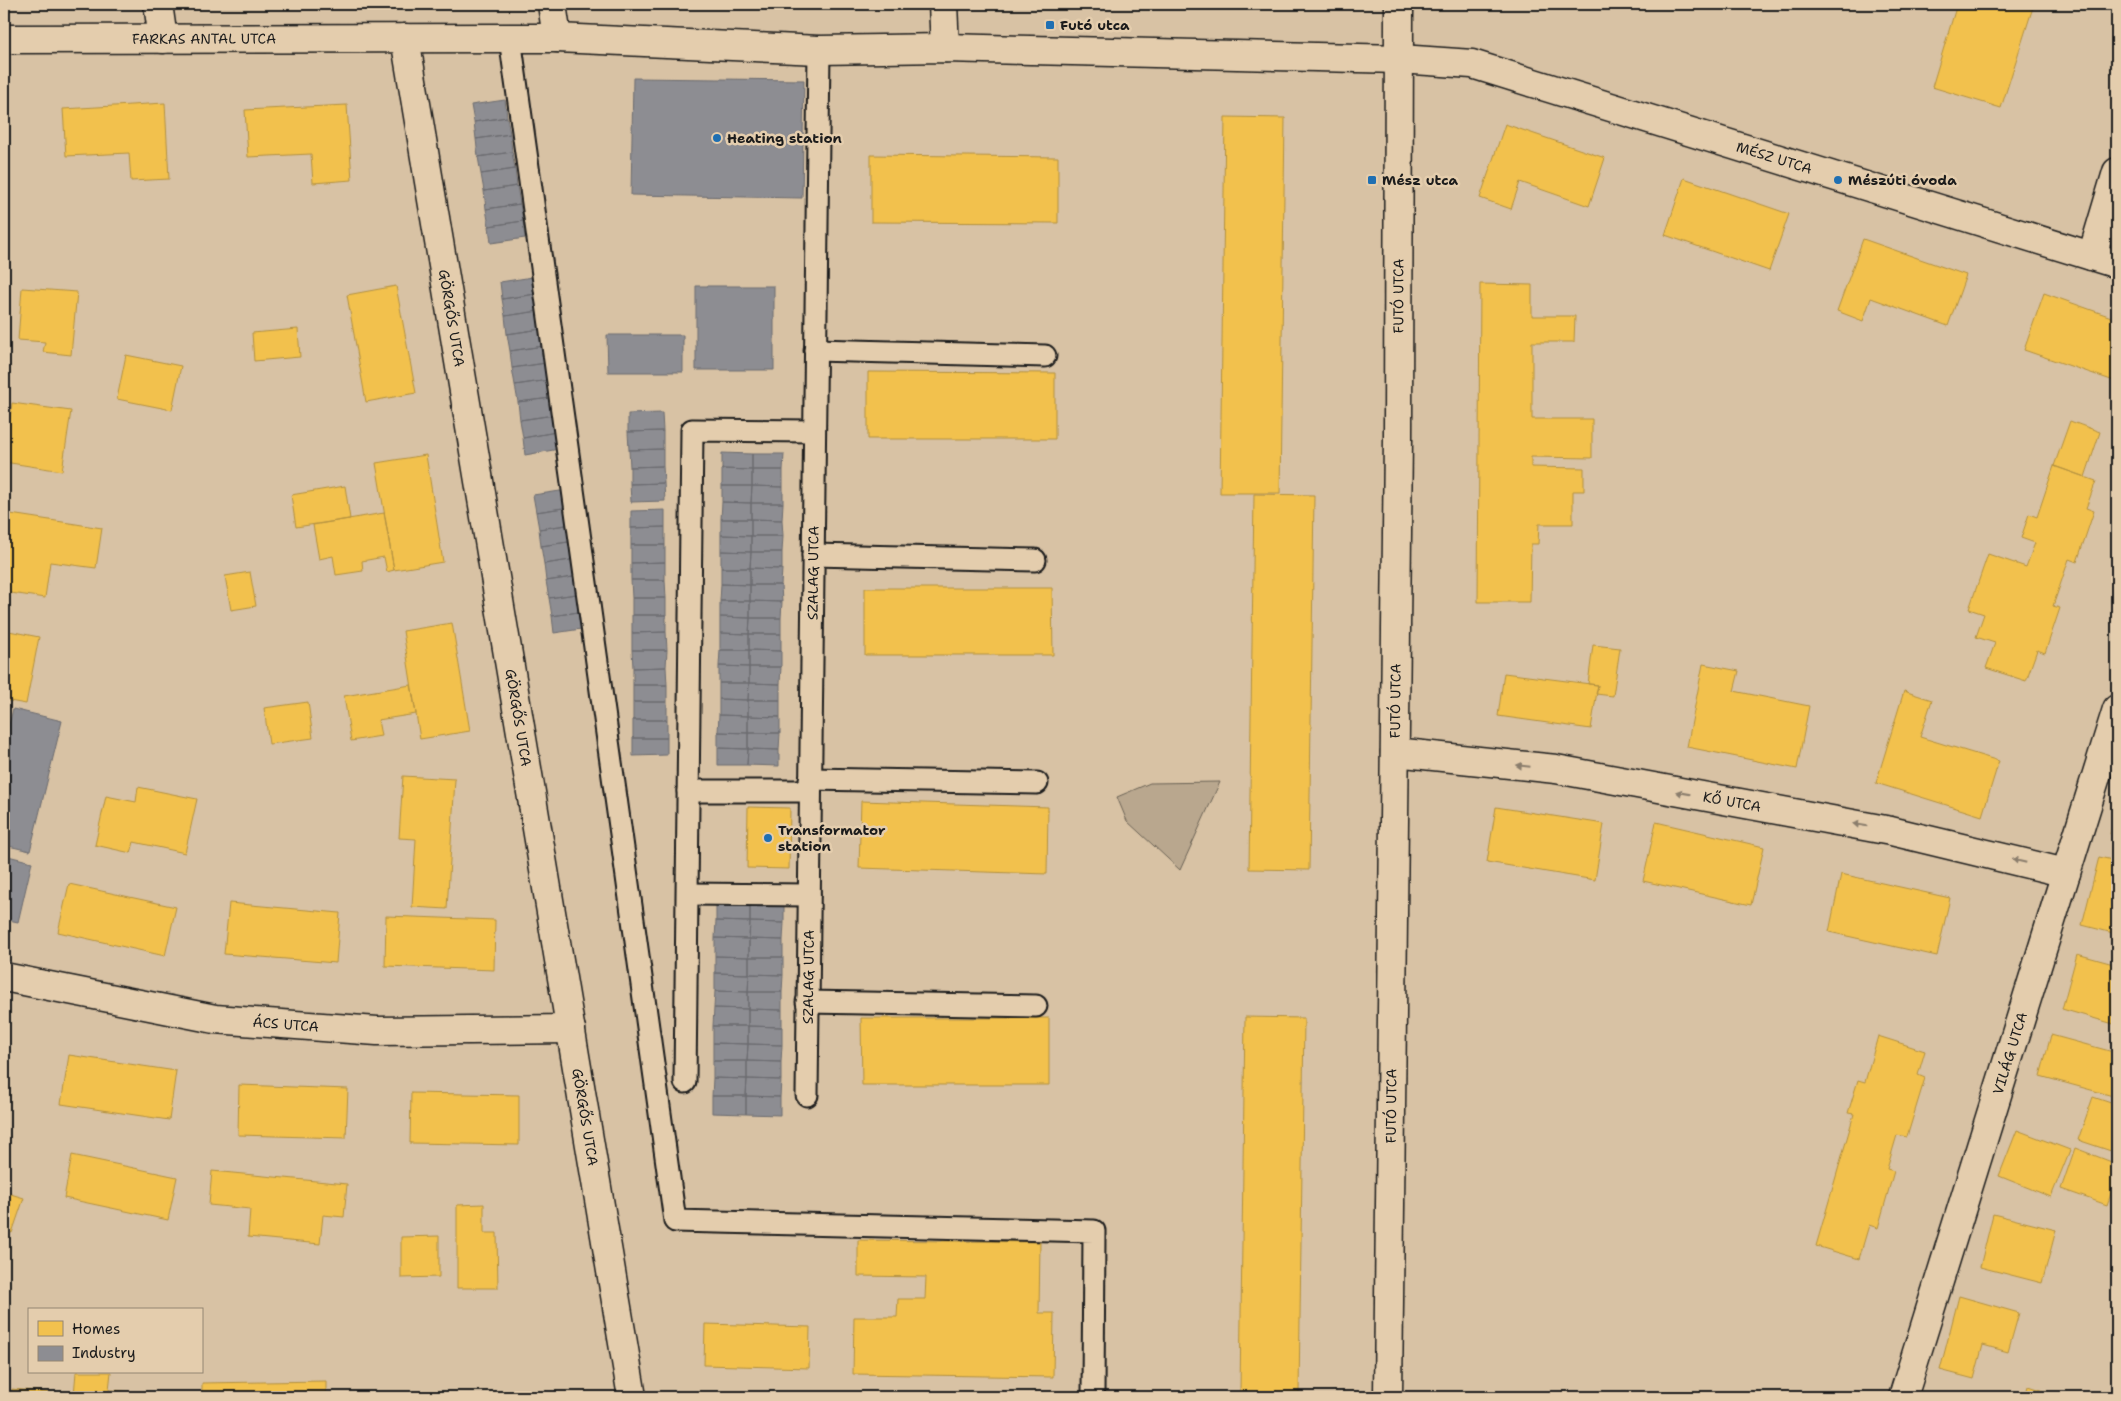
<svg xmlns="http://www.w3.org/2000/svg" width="2121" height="1401" font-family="'Shantell Sans',sans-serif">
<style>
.green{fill:#b9a78e;stroke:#6a6255}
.homes{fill:#f2c14e;stroke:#b2903f}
.industry{fill:#8d8d92;stroke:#6b6b6f}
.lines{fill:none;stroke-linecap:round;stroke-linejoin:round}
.lane-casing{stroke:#1c1c1c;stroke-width:25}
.street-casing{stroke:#1c1c1c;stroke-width:31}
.secondary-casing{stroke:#1c1c1c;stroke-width:31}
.lane{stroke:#e4cdad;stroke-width:21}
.street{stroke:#e4cdad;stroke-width:28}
.secondary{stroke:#e4cdad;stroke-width:28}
.oneway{fill:#8a7d6c}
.poi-dot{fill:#1f6fb2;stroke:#e4cdad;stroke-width:2}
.labels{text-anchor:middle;stroke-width:5;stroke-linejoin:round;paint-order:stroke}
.poi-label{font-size:14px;font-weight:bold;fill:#1c1c1c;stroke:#e4cdad;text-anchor:start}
.street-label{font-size:14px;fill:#1c1c1c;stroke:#e4cdad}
</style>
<rect width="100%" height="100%" fill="#d8c2a4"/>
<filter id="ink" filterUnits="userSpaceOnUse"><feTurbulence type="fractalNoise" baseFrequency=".02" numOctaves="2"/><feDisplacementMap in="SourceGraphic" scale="10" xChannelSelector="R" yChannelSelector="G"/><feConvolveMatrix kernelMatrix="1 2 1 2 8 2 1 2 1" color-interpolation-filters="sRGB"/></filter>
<g filter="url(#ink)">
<path class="green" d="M1220,782L1180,870L1127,821L1117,797L1150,783Z"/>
<path class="homes" d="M1957,4H2034L2001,108L1932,87Z
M165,103L169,179L131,181L129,153L66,156L63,109Z
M347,105L352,180L313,183L311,154L248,157L245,110Z
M1225,117L1285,118L1280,493H1220Z
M1505,124L1605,158L1589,206L1520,182L1511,209L1480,198Z
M871,155L1058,157V223L871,222Z
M1684,178L1789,214L1769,271L1665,235Z
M1863,239L1966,275L1948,326L1871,298L1863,321L1837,311Z
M1480,284L1532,285V316H1575L1574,342H1532V419H1592V458L1531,457V467L1584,468V491H1573V524H1539L1538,544H1531L1530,602H1478Z
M396,286L416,393L366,402L347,295Z
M22,288L77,292L71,355L43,352L45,342L18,340Z
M2044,293L2117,319V382L2024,350Z
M298,329L300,357L254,361L252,333Z
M126,355L181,366L172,410L117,399Z
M868,372L1055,373V439H868Z
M12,403L71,411L62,471L4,462Z
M2070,421L2100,432L2085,477L2054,466Z
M426,455L443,562L394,570L376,463Z
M2054,466L2096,481L2086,508L2094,511L2077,562L2069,559L2053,606L2060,608L2045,653L2037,650L2026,681L1986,668L1995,643L1976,637L1984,614L1969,609L1988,554L2026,567L2035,543L2021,538L2029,514L2037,517Z
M345,486L350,519L296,527L291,495Z
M1254,494L1314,495L1309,870L1249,869Z
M4,513L102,528L96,568L50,562L45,598L4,592Z
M384,513L394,570L387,572L384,557L362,561L363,571L336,575L333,556L319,559L313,525Z
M250,572L256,606L231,610L225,576Z
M865,588H1052L1053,655H865Z
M452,623L470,731L420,739L403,631Z
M4,630L39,637L26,704L4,700Z
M1593,645L1620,648L1613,696L1596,694L1598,685L1588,684Z
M1703,664L1739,671L1734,691L1809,706L1797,769L1687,747Z
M1504,673L1598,685L1591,729L1498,716Z
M411,685L416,714L378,720L381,736L351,741L344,696Z
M1904,691L1932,700L1920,737L1999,761L1982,816L1876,783Z
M308,702L313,738L269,744L264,708Z
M403,776L455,779L447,909L412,907L416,839L399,838Z
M138,787L197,799L185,853L134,842L131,853L95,845L106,796L136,802Z
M861,801L1048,807L1047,874L859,868Z
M748,807L790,808L789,869L747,868Z
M1496,807L1604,824L1595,880L1487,862Z
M2117,807V836L2110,834Z
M1656,822L1764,847L1751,905L1643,881Z
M2099,857L2117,861V934L2082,925Z
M1841,874L1950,898L1937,956L1829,932Z
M69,884L176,907L165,956L58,932Z
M229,903L340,913L336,963L224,954Z
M386,916L495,920L494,970L385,966Z
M2077,954L2117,965V1025L2062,1009Z
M1245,1017L1304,1018L1299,1393L1240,1392Z
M861,1018H1049V1085H862Z
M2051,1035L2117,1053V1078L2113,1096L2040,1076Z
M1878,1036L1925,1051L1918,1075L1925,1078L1907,1137L1897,1135L1887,1169L1894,1171L1878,1228L1869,1225L1859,1259L1816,1246L1854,1114L1848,1113L1858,1080L1865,1082Z
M69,1055L176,1071L169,1120L61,1104Z
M239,1085L348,1089L346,1138L238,1135Z
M411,1093L519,1095V1145L410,1143Z
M2093,1097L2117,1105V1153L2078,1140Z
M2017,1130L2070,1150L2051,1197L1999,1176Z
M2075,1148L2117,1164V1193L2112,1191L2107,1205L2061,1189Z
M72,1155L177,1177L168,1220L64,1198Z
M212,1171L347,1184L344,1217L323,1215L320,1244L248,1237L250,1209L209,1205Z
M4,1192L24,1198L12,1233L4,1230Z
M484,1204V1233H497L498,1288H457V1205Z
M1993,1214L2056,1230L2042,1283L1980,1267Z
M439,1236V1277L401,1278V1237Z
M858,1240L1040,1242L1039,1313H1054L1053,1377L853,1374L854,1317H897L898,1299H925L926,1277L858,1276Z
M1959,1296L2019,1313L2008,1352L1983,1345L1974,1379L1940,1370Z
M705,1324L810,1327L809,1368L704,1365Z
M76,1372H111L109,1390L169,1395V1397H12V1389L74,1395Z
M326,1381V1397H202V1383Z
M2028,1386L2059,1396V1397H2025Z"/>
<path class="industry" d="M633,78L804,80L802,198L631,195Z
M505,100L507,117L474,122L471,105Z
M507,117L510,134L476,139L474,122Z
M510,134L512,152L478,157L476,139Z
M512,152L515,169L481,174L478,157Z
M515,169L517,186L484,191L481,174Z
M517,186L520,204L486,209L484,191Z
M520,204L523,221L489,226L486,209Z
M523,221L525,238L491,243L489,226Z
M533,277L536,294L502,299L500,282Z
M696,286H774V370H696Z
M536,294L539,311L505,316L502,299Z
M539,311L541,329L507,334L505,316Z
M541,329L543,346L510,351L507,334Z
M607,335H683V372H608Z
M543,346L546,363L512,368L510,351Z
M546,363L549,380L515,385L512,368Z
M549,380L551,398L518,402L515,385Z
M551,398L554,415L520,420L518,402Z
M662,413L663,431L628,432V414Z
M554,415L556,432L523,438L520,420Z
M663,431V449L629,450L628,432Z
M556,432L559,449L525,455L523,438Z
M663,449V466L630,467L629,450Z
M722,453L752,454V470L722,469Z
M752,454H784L783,470H752Z
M663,466L664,483L630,484V467Z
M722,469L752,470V486H722Z
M752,470H783V487L752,486Z
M664,483L665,501L631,502L630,484Z
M722,486H752L751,503L722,502Z
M752,486L783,487V503H751Z
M567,490L570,507L536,512L533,495Z
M722,502L751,503V519H721Z
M751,503H783L782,520L751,519Z
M570,507L573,524L539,529L536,512Z
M665,510V527L631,528V511Z
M721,519H751V536L721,535Z
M751,519L782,520L783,536H751Z
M573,524L575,541L541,546L539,529Z
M665,527V545H631V528Z
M721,535L751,536V552L721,551Z
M751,536H783L782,552H751Z
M575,541L577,559L544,564L541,546Z
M631,545H665V562L631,563Z
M721,551L751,552L750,568H721Z
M751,552H782V569L750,568Z
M577,559L580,576L546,581L544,564Z
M665,562V580H631V563Z
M721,568H750V585L721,584Z
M750,568L782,569L781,585H750Z
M580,576L583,593L549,598L546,581Z
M631,580H665L666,598H632Z
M721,584L750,585V601H720Z
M750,585H781L782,602L750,601Z
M583,593L585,611L552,616L549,598Z
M632,598H666V615H632Z
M720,601H750V618L720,617Z
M750,601L782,602L781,618H750Z
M585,611L588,628L554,633L552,616Z
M632,615H666V632L632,633Z
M720,617L750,618L749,634L720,633Z
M750,618H781V634H749Z
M666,632L667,650H632V633Z
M720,633L749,634V650H720Z
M749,634H781V651L749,650Z
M632,650H667L666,667L633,668Z
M720,650H749V667L719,666Z
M749,650L781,651V667H749Z
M719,666L749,667V683H719Z
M666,667L667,685H633V668Z
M749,667H781L780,684L749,683Z
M719,683H749L748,700L719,699Z
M749,683L780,684V700H748Z
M633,685H667V702H633Z
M719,699L748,700V716L719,715Z
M748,700H780V717L748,716Z
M633,702H667V720H633Z
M13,709L62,721L30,851L4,845V728L8,729Z
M719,715L748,716V733L718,732Z
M748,716L780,717V733H748Z
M633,720H667V738H633Z
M718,732L748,733V749L718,748Z
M748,733H780L779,750L748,749Z
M633,738H667V755L633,756Z
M718,748L748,749L747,765H718Z
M748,749L779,750V766L747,765Z
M4,855L32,862L18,922L4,919Z
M716,903L750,904V922L716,921Z
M750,904L784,905V923L750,922Z
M716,921L750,922L749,939L715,938Z
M750,922L784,923L783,940L749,939Z
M715,938L749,939V957L715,956Z
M749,939L783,940V957H749Z
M715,956L749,957V974L715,973Z
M749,957H783V975L749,974Z
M715,973L749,974L748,992L715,991Z
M749,974L783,975L782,992H748Z
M715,991L748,992V1009L714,1008Z
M748,992H782V1010L748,1009Z
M714,1008L748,1009V1026H713Z
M748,1009L782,1010V1027L748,1026Z
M713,1026H748V1044L713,1043Z
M748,1026L782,1027V1045L748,1044Z
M713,1043L748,1044L747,1061H713Z
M748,1044L782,1045L781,1062L747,1061Z
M713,1061H747V1079L713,1078Z
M747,1061L781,1062V1080L747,1079Z
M713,1078L747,1079L746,1096H712Z
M747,1079L781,1080L780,1097L746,1096Z
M712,1096H746V1114L712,1113Z
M746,1096L780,1097V1115L746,1114Z"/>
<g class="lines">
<defs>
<g id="lane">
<path d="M510,38L675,1221L1094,1231L1093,1397"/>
<path d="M815,350L1045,356"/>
<path d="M813,555L1035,560"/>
<path d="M810,779L1037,783"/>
<path d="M688,791H810"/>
<path d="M688,894L809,895"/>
<path d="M807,1002L1036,1006"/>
<path d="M685,1082L692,430L814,431"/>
<path id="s1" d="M807,1095L819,50"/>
</g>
<g id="street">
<path d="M158,4L163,39"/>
<path d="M552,4L557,38"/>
<path d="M943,4L945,48"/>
<path id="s2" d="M405,38L632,1397"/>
<path id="s3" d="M4,39L557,38L819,50L945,48L1400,59L1472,64L2117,264"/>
<path d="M2092,256L2117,172"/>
<path id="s4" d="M1395,752L1556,769L1891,831L2066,873"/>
<path id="s5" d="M4,977L215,1019L377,1031L571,1029"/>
<path id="s6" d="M1903,1397L2117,709"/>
</g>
<g id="secondary">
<path id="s7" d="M1388,1397L1398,437L1399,4"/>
</g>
</defs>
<use href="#lane" class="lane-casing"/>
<use href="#street" class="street-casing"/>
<use href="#secondary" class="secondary-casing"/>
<use href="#lane" class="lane"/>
<use href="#street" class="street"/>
<use href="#secondary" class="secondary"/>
</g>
<defs><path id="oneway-solid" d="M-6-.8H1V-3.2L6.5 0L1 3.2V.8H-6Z" transform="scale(1.25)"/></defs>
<g class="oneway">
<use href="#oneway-solid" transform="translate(1523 766) rotate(-174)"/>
<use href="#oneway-solid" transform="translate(1683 793) rotate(-170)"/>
<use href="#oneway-solid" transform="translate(1860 825) rotate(-170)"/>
<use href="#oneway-solid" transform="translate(2019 861) rotate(-167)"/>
</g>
</g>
<g class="poi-dot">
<rect x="1045" y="20" width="10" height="10" rx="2.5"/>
<circle cx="717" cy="138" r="5"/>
<rect x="1367" y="175" width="10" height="10" rx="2.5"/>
<circle cx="1838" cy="180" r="5"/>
<circle cx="768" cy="838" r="5"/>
</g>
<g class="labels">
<g class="poi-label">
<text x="1060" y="30">Futó utca</text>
<text x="727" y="143">Heating station</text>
<text x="1382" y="185">Mész utca</text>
<text x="1848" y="185">Mészúti óvoda</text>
<text x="778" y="835">Transformator<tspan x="778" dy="16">station</tspan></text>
</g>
<g class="street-label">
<text dy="5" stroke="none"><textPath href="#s3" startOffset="200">FARKAS ANTAL UTCA</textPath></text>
<text dy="5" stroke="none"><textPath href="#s3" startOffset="1785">MÉSZ UTCA</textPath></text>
<text dy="5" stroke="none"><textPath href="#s7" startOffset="1101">FUTÓ UTCA</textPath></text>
<text dy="5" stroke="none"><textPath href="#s2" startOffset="284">GÖRGŐS UTCA</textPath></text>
<text dy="5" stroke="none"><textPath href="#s1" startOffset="522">SZALAG UTCA</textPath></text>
<text dy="5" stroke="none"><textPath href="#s7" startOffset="696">FUTÓ UTCA</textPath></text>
<text dy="5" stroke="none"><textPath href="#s2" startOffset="689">GÖRGŐS UTCA</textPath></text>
<text dy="5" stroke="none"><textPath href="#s4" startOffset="341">KŐ UTCA</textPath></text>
<text dy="5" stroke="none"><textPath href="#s1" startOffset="118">SZALAG UTCA</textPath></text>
<text dy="5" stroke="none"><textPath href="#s5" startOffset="286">ÁCS UTCA</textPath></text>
<text dy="5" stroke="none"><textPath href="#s6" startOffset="360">VILÁG UTCA</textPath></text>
<text dy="5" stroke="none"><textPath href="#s7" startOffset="291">FUTÓ UTCA</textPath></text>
<text dy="5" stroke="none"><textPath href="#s2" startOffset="1094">GÖRGŐS UTCA</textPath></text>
</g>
</g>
<rect width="2121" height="1401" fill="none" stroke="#e4cdad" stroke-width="20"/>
<rect x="10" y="10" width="2101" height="1381" fill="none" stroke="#1c1c1c" stroke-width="2" filter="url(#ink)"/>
<rect x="28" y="1308" width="175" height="65" fill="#e4cdad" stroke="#948673"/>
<rect x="38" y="1321" width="25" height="15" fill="#f2c14e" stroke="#948673"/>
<text x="72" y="1334" font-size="15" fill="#1c1c1c">Homes</text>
<rect x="38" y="1346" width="25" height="15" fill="#8d8d92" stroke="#948673"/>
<text x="72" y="1358" font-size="15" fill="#1c1c1c">Industry</text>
</svg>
